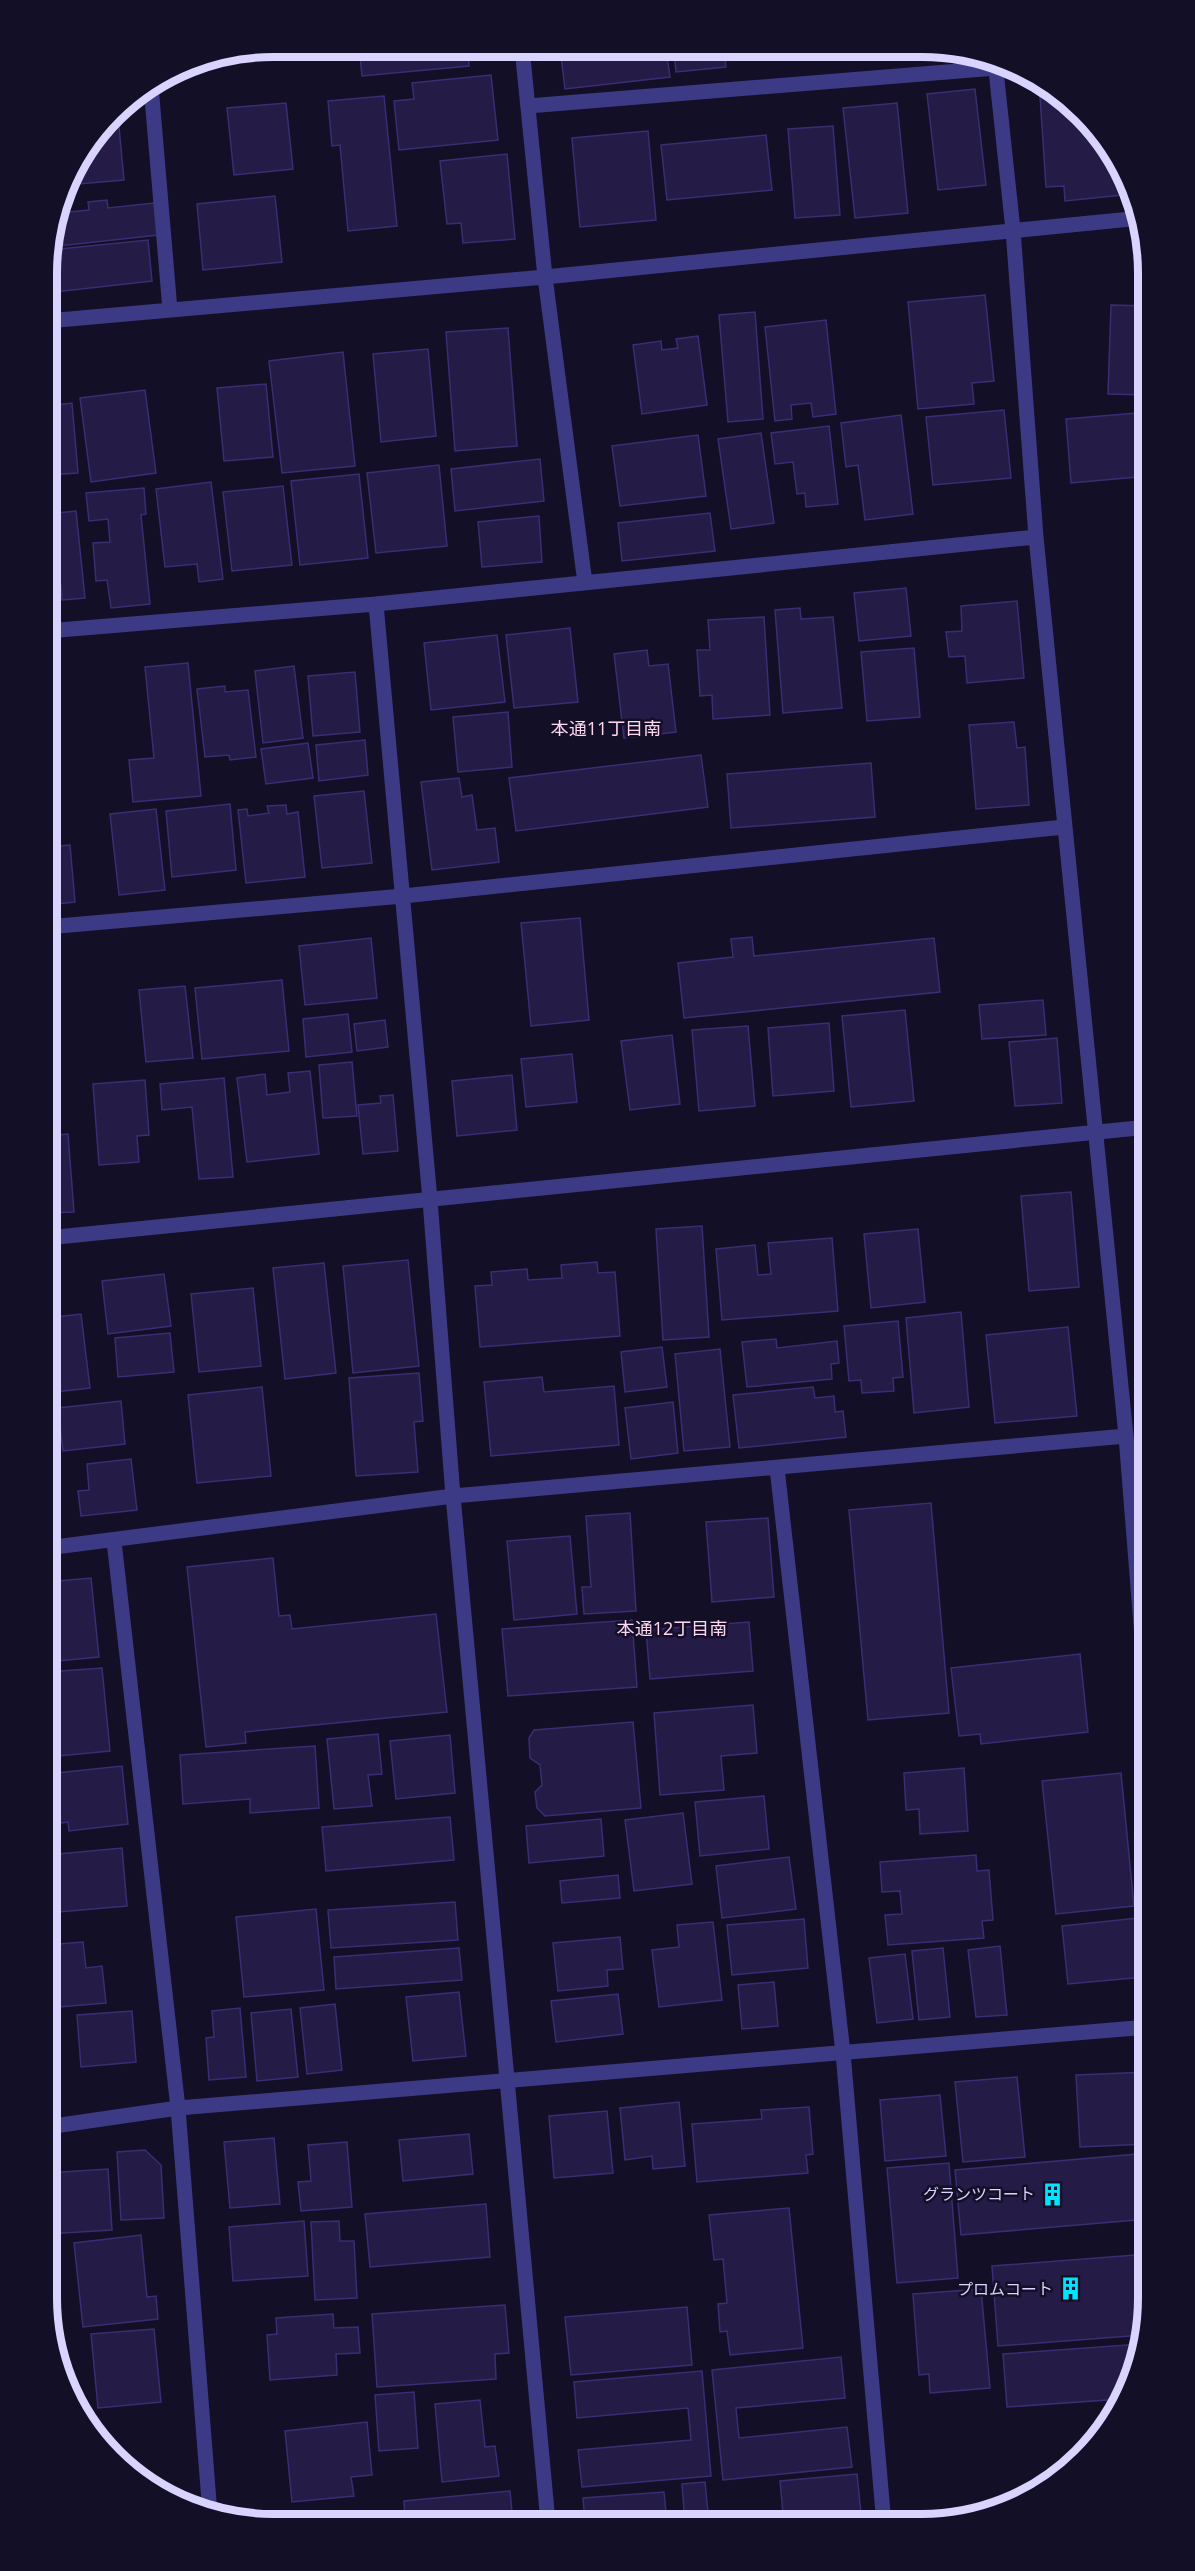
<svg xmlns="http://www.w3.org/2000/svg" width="1195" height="2571" font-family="'Open Sans','Noto Sans JP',sans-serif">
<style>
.building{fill:#241b47;stroke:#3b2d73;stroke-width:1.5}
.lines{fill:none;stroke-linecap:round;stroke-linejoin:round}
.lane{stroke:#3d3a85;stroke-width:15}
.street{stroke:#3d3a85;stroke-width:15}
.labels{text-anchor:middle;stroke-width:5;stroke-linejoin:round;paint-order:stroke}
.poi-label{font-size:16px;fill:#d9d4ff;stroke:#130f26;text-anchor:end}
.neighbourhood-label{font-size:18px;fill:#ffd6f0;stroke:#130f26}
.rim{fill:none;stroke:#d9d4ff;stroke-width:8}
</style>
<rect width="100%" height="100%" fill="#130f26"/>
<path class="building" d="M359,47L468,48L469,66L362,76Z
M560,48L666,49L670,77L565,89Z
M685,49H724L726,67L676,72L674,50Z
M731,49L773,50V52L732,56Z
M927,51H964L927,54Z
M491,75L498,140L399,150L394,101L414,99L412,83Z
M1039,81L1072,103L1118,160L1132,194L1065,201L1064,186L1046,187Z
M975,89L986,185L938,190L927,94Z
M384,96L397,226L348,231L340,145L332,146L328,101Z
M124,103L125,116L112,117L123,103Z
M286,103L293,169L234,175L227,108Z
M897,103L908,213L855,218L843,108Z
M833,126L840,215L795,218L788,129Z
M119,127L124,180L67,185L70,173L104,128Z
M648,131L656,220L580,227L572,138Z
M766,135L772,190L667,200L661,145Z
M507,154L515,239L463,243L461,223L447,224L440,161Z
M275,196L282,262L203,270L197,204Z
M107,200L108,208L154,203L158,235L50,247L59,213L89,210L88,202Z
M148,240L152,281L55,292L50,250Z
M985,295L994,381L972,383L974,404L918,409L908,302Z
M1111,305L1148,306V395L1108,394Z
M755,312L763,419L728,422L719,315Z
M826,320L836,414L813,417L811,403L791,405L792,419L775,421L765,327Z
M508,328L517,446L455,451L446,332Z
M698,336L707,405L642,414L633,345L661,341L662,350L678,348L676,339Z
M428,349L436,436L381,442L373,354Z
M343,352L355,466L282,473L269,361Z
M266,384L273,457L224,461L217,388Z
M145,390L156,473L91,482L80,398Z
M72,403L78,473L47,475V485V406Z
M1004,410L1011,478L933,485L926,417Z
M1148,412V476L1071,483L1066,419Z
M901,415L913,514L865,520L858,465L846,467L841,423Z
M829,426L838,504L806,507L805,493L797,494L793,462L775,464L771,433Z
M761,433L774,523L731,529L718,439Z
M698,435L706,496L620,506L612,446Z
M540,459L544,501L455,511L451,469Z
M439,465L447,546L376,553L367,473Z
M359,474L368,558L300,565L291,481Z
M211,482L223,579L199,582L197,564L165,567L156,489Z
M283,486L292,565L232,571L223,492Z
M144,488L146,514L141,515L150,604L111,608L107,580L96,581L93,543L110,542L108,519L89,521L86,493Z
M1145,500H1148V539Z
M76,511L85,598L62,600L61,585L47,586V514Z
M710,513L715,551L622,561L618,523Z
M539,516L542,562L482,567L478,522Z
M906,588L911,636L859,641L854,593Z
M1017,601L1024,678L967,683L965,656L949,657L946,632L962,631L961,606Z
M800,608L801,619L833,617L842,708L783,713L775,610Z
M764,617L770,715L713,719L712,695L700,696L697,650H710L708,620Z
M570,628L578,702L514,708L506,635Z
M497,635L505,702L431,710L424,643Z
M914,648L920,717L867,721L861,652Z
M647,650L649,666L668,664L676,732L624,738L614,654Z
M188,663L201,796L133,802L129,760L154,758L145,667Z
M294,666L303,738L263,743L255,671Z
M355,672L360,732L313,736L308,676Z
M225,686V692L248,690L256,757L230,760L229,755L205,757L197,689Z
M53,705L58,789H47V706Z
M508,712L512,767L458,772L453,717Z
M1014,722L1017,748L1025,747L1029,805L976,809L969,725Z
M365,740L368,775L319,781L316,745Z
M308,743L313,778L266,784L261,749Z
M701,755L708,807L516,831L509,778Z
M871,763L875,817L731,828L727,774Z
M459,778L462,797L472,795L477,830L495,828L499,862L432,870L421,782Z
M364,791L372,863L322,868L314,796Z
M230,804L236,870L172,877L166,811Z
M286,805L287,814L298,812L305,877L246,883L238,810L247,809L248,816L269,813L267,806Z
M156,809L165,890L119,895L110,814Z
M70,845L75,902L47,905V847Z
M580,918L589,1020L531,1026L521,923Z
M752,937L754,956L934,938L940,992L684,1018L678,963L733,957L731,939Z
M371,938L377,998L305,1005L299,946Z
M282,980L289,1051L202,1059L195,988Z
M185,986L193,1058L146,1062L139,990Z
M1043,1000L1046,1035L982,1039L979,1005Z
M905,1010L914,1101L851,1107L842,1016Z
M348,1014L352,1052L306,1057L303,1019Z
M385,1020L388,1047L357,1051L354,1024Z
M829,1023L834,1091L773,1096L768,1028Z
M748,1026L755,1106L699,1111L692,1030Z
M672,1035L680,1104L630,1110L621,1041Z
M1057,1038L1062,1103L1015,1106L1009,1042Z
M572,1054L577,1102L526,1107L521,1059Z
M352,1062L357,1116L323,1118L319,1065Z
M310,1071L319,1154L247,1162L237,1078L265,1074L267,1095L290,1092L288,1073Z
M512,1075L517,1130L457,1136L452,1081Z
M224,1078L233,1177L199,1179L192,1107L162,1110L160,1084Z
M145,1080L149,1135L137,1136L139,1162L99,1165L93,1084Z
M393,1095L398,1151L363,1154L358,1105L381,1103L380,1096Z
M68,1134L74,1212L47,1213V1136Z
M1071,1192L1079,1287L1029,1291L1021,1196Z
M702,1226L709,1337L663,1340L656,1229Z
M918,1229L925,1302L871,1308L864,1234Z
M832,1238L838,1311L722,1320L716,1249L755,1245L758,1275L771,1274L768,1243Z
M408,1260L419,1366L353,1373L343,1266Z
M597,1262L598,1273L615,1272L620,1336L480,1347L475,1286L492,1285L491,1272L527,1269L528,1280L562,1278L561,1265Z
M324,1263L336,1373L285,1379L273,1268Z
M164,1274L171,1326L108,1334L102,1281Z
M253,1288L261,1366L199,1372L191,1294Z
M961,1312L969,1407L914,1413L906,1318Z
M81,1314L90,1388L47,1393V1318Z
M898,1321L903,1377L893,1378L894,1391L862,1393L861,1380L849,1381L844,1326Z
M1068,1327L1077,1416L995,1423L986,1335Z
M170,1333L174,1372L118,1377L115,1338Z
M776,1339L777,1348L837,1341L839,1363L831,1364L832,1379L747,1387L742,1342Z
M662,1347L667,1387L625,1392L621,1352Z
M720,1349L730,1447L684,1451L675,1354Z
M419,1373L423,1421L414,1422L418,1472L356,1476L349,1378Z
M542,1377L544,1392L614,1386L619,1445L491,1456L484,1382Z
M262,1387L271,1476L197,1483L188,1395Z
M813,1387L815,1398L834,1396L835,1412L843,1411L846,1437L739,1448L733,1395Z
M121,1401L125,1444L63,1451L58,1408Z
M673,1402L678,1453L631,1459L625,1408Z
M47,1407L55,1459L47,1460Z
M131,1459L137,1510L81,1516L78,1491L89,1490L87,1464Z
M931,1503L949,1713L868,1720L849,1510Z
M630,1513L636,1611L584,1614L582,1587H591L586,1516Z
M768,1518L774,1597L712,1602L706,1522Z
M570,1536L577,1614L514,1620L507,1541Z
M273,1558L279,1616L290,1615L292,1629L436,1614L447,1712L245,1732L246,1743L206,1747L187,1567Z
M91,1578L99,1657L47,1662V1582Z
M632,1620L637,1687L508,1696L502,1629Z
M749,1622L753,1671L650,1679L646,1630Z
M1080,1654L1088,1732L981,1744L980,1734L959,1736L951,1668Z
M102,1668L110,1751L48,1757L47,1672Z
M753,1705L757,1753L721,1756L724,1790L660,1795L654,1713Z
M633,1722L641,1808L545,1816L537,1808L535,1792L542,1785L540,1765L530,1758L529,1738L534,1730Z
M378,1734L382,1774L368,1775L372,1806L334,1809L327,1739Z
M450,1735L455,1793L396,1799L390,1741Z
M315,1746L319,1808L250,1813V1799L183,1804L180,1755Z
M122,1766L128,1824L69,1831L68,1822L47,1825V1774Z
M964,1768L968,1831L920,1834L919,1809L906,1810L904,1773Z
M1121,1773L1134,1906L1056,1914L1042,1781Z
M764,1796L769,1849L700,1856L695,1802Z
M683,1813L692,1884L634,1891L625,1820Z
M450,1817L454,1860L326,1871L322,1827Z
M601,1819L604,1856L529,1863L526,1826Z
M122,1848L127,1906L47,1913V1855Z
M976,1855L977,1871L989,1870L993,1920L982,1921L984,1938L888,1945L885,1915L902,1914L900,1891L882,1892L880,1862Z
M789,1857L796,1909L722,1918L716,1866Z
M618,1875L620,1898L562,1903L560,1881Z
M455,1902L458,1940L331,1948L328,1910Z
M316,1909L324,1990L244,1997L236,1917Z
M1138,1918L1144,1977L1068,1984L1062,1926Z
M804,1919L808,1968L732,1975L727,1925Z
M713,1922L722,2000L659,2007L652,1950L679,1947L677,1925Z
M620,1937L623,1969L607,1970L608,1986L558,1991L553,1943Z
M83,1942L86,1968L102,1966L106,2003L47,2008V1945Z
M1000,1946L1007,2015L976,2017L968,1950Z
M459,1948L462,1980L336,1989L334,1957Z
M943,1948L950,2017L919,2020L912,1951Z
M905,1954L913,2019L877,2023L869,1958Z
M774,1982L778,2026L742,2029L738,1985Z
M459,1992L466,2056L413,2061L406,1997Z
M618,1994L623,2034L556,2042L551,2001Z
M335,2004L342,2070L307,2074L300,2008Z
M240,2008L246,2077L209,2080L206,2038L214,2037L212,2011Z
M291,2009L298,2077L257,2081L251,2013Z
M132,2011L136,2062L81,2067L77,2015Z
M1148,2072V2144L1080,2147L1076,2075Z
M1017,2077L1025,2157L963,2162L955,2082Z
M940,2095L946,2156L885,2161L880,2100Z
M679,2102L685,2166L653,2169L652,2156L625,2160L620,2108Z
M809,2107L813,2154L806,2155L808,2173L697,2182L692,2124L762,2119L761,2110Z
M607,2111L613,2173L554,2178L549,2116Z
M469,2134L473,2174L403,2181L399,2140Z
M274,2138L280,2204L230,2208L224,2142Z
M347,2142L352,2207L301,2211L298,2182L311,2181L308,2145Z
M145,2150L161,2165L164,2218L121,2220L117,2152Z
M1148,2153V2219L961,2235L955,2170Z
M949,2163L958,2278L897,2283L887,2168Z
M108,2169L112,2230L47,2234V2173Z
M486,2204L490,2257L370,2267L365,2214Z
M789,2208L803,2348L730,2355L727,2331L720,2332L718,2304L727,2303L723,2259L714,2260L709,2215Z
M304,2221L308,2276L233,2281L229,2227Z
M339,2221L340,2241H354L357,2298L315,2300L311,2222Z
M141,2235L147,2297L156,2296L158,2319L83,2327L74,2243Z
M1148,2254V2313L1143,2335L998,2346L992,2266Z
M981,2289L990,2388L930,2393L929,2374L919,2375L913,2294Z
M505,2305L509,2353L495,2354L496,2379L377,2387L372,2314Z
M687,2307L692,2365L571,2375L565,2317Z
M333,2314L334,2328L358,2327L360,2353L336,2354L337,2375L270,2380L267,2335L277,2334L276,2318Z
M154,2329L161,2402L98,2408L91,2334Z
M1141,2344L1131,2384L1122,2399L1007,2407L1003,2354Z
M841,2357L845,2398L736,2408L739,2438L847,2427L852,2467L723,2480L712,2370Z
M702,2371L711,2476L582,2487L578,2450L691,2440L688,2408L577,2418L574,2382Z
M414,2392L418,2448L379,2451L375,2395Z
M480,2400L485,2447L495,2446L499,2476L442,2482L435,2404Z
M367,2422L372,2475L351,2477L354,2496L292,2502L285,2431Z
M857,2474L862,2524H784L780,2481Z
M705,2482L709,2523H685L682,2484Z
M1045,2488L1025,2497L1024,2489Z
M510,2491L513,2522L405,2521L404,2501Z
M664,2492L667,2523L585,2522L583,2498Z
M372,2511L373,2521H335L334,2516Z"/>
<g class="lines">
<path class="lane" d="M528,106L996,68"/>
<path class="street" d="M522,48L545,277L585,583
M995,61L1013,230L1036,537L1126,1436L1148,1714
M151,86L170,310
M47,321L545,277L1141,218
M376,604L430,1200L453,1496L548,2522
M47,631L376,604L1036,537
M47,927L403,896L1064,827
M47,1238L1148,1127
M777,1468L843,2053L884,2524
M114,1541L178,2108L210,2514
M47,1548L453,1496L1126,1436
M47,2127L178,2108L1148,2027"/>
</g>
<defs>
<symbol id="building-bare" viewBox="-9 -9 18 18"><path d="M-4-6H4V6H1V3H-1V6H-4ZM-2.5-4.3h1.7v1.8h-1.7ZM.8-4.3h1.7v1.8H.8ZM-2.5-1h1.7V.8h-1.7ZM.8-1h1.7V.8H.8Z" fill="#00e5ff" stroke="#130f26" stroke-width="2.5" paint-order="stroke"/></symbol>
</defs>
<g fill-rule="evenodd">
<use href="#building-bare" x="1036" y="2178" width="33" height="33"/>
<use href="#building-bare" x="1054" y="2272" width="33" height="33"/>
</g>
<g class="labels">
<g class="poi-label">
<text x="1035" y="2200">グランツコート</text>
<text x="1053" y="2295">プロムコート</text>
</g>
<g class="neighbourhood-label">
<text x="606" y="735">本通11丁目南</text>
<text x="672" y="1635">本通12丁目南</text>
</g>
</g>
<path d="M0 0H1195V2571H0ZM273 57H922A216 216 0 0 1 1138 273V2298A216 216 0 0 1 922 2514H273A216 216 0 0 1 57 2298V273A216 216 0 0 1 273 57Z" fill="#130f26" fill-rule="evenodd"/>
<path class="rim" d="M273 57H922A216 216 0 0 1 1138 273V2298A216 216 0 0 1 922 2514H273A216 216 0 0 1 57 2298V273A216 216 0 0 1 273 57Z"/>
</svg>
